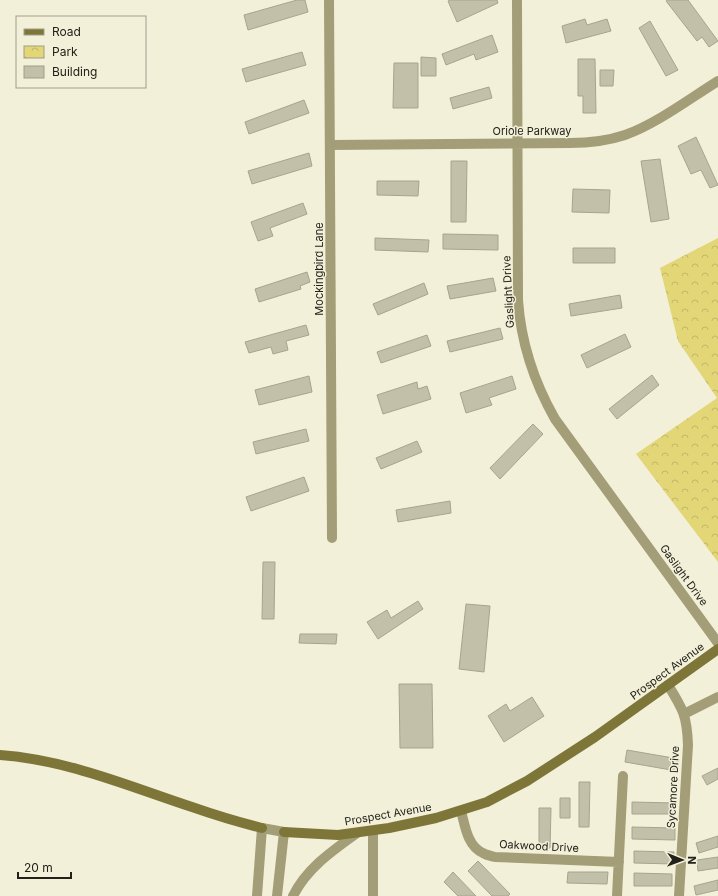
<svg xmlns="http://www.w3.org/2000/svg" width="718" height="896" font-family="Inter,sans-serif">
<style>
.park{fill:url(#park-crowns)}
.building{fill:#c3c0aa;stroke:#a6a48f}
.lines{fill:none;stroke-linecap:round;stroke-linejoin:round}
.service{stroke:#a39e77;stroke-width:10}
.minor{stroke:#a39e77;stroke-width:10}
.tertiary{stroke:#a39e77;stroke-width:10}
.secondary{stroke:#7e7639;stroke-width:10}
.labels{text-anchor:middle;stroke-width:3;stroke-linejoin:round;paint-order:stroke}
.street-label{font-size:11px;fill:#222119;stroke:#f3f0d9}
</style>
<defs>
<pattern id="park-crowns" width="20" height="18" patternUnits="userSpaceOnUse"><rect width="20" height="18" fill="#e2d677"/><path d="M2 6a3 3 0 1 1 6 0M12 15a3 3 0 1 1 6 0" fill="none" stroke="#c2b766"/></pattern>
</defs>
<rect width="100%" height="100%" fill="#f3f0d9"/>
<path class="park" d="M718,238V562L636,454L717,398L678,341L660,268Z"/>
<path class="building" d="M297,0H305L308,12L248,30L244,15Z
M450,0H497L498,3L457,22L448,1Z
M668,0H688L718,41L709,47L702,37L697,41L666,1Z
M585,19L587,25L607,19L611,31L566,43L562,26Z
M650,21L678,70L666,76L639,28Z
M492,35L498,52L476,60L474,54L446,65L442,54Z
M302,52L306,65L246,82L242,69Z
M421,57L436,58V76H421Z
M578,59H595L596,113H583V96H578Z
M394,63H418V108H393Z
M600,70H614L613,86H600Z
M489,87L492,98L453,109L450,98Z
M304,100L309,113L249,134L245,122Z
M696,137L718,185L710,188L701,170L691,174L678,146Z
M309,153L312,166L252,184L248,171Z
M660,159L669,219L651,222L641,161Z
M451,161H467L466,222H451Z
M377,181H419L418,196L377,195Z
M573,189L610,190L609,213L572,212Z
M303,203L307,214L270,228L273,236L258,241L251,222Z
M443,234L498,235V250L443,249Z
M375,238L429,240L428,252L375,250Z
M573,248H615V263H573Z
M307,272L310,282L300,286L301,289L259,302L255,289Z
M493,278L496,291L450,299L447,286Z
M424,283L428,294L378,315L373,304Z
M620,295L622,308L571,316L569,304Z
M306,325L309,335L286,341L288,350L273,354L271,347L249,353L245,342Z
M500,328L503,339L450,352L447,341Z
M625,334L631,347L587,368L581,355Z
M427,335L431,346L381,363L377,352Z
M652,375L659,385L617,419L609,409Z
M309,376L312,392L259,405L255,390Z
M512,376L516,389L489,398L492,405L466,413L460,393Z
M417,382L418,389L427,386L431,399L383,414L377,395Z
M533,424L543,434L500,479L490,468Z
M306,429L309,441L256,454L253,442Z
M417,441L422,452L381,469L376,458Z
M304,477L309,491L251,511L246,497Z
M450,501L451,513L398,522L396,510Z
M263,562H275L274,619H262Z
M418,601L423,609L378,639L367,622L387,610L391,618Z
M466,604L490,606L484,672L459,669Z
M300,634H337L336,644L299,643Z
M399,684H432L433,748H400Z
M532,697L544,716L504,742L488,716L506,704L510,711Z
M627,750L679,759L677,771L625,762Z
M718,768V779L707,785L702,776Z
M579,782H590L589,827H579Z
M560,798H570V818H560Z
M632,802L675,803V814H632Z
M539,808H551L550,848H539Z
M632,827L675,828V840L632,839Z
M718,836V847L699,853L696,843Z
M634,851L674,852L673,864L634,863Z
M718,857V868L698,871L697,860Z
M478,861L510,894L508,896H492L468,871Z
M453,872L476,896H458L444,882Z
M568,872H608L607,884L567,883Z
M634,873L672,874V886H634Z
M718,880V890L696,895L694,886Z"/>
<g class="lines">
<path class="service" d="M373,831V896"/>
<path class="minor" d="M329,0L332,538
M517,0L518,300C521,343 534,382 555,419L718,643
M330,145L570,143C589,143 607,141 625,135C656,124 689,99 718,81
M668,685C683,709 687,716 688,745L679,896
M684,714L718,697
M461,811C465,825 467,846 483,853C486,855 491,856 495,857L619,862
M617,896L623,776"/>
<path class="tertiary" d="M257,896L262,828L284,832L277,896
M293,896C307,868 332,851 357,833"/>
<path class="secondary" d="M0,755C68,760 128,786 192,807C215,815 238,822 262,828
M284,832L338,835L389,828L436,818L487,802L527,781L595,737L718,649"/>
</g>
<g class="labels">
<g class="street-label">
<text x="532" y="135">Oriole Parkway</text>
<text transform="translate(319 269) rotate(-90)" y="4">Mockingbird Lane</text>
<text transform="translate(508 292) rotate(-93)" y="4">Gaslight Drive</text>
<text transform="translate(684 575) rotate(54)" y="4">Gaslight Drive</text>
<text transform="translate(667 671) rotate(-36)" y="4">Prospect Avenue</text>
<text transform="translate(673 787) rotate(-87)" y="4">Sycamore Drive</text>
<text transform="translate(388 814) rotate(-10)" y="4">Prospect Avenue</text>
<text transform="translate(539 846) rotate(3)" y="4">Oakwood Drive</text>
</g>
</g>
<rect x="16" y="16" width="130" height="72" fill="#f3f0d9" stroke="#9f9d8c"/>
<rect x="24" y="29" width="20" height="6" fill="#7e7639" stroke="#9f9d8c"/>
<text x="52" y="36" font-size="12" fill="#222119">Road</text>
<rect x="24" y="46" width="20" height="12" fill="url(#park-crowns)" stroke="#9f9d8c"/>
<text x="52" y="56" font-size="12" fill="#222119">Park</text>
<rect x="24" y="66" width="20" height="12" fill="#c3c0aa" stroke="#9f9d8c"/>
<text x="52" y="76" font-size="12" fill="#222119">Building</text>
<g transform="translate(682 860) rotate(91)" stroke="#f3f0d9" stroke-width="3" paint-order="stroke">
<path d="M0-3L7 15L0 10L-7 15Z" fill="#222119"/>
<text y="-6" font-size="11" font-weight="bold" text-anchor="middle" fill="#222119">N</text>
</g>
<path d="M18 872v6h53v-6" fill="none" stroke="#222119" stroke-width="2"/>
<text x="24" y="872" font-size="12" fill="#222119" stroke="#f3f0d9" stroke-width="3" paint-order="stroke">20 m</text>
</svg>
